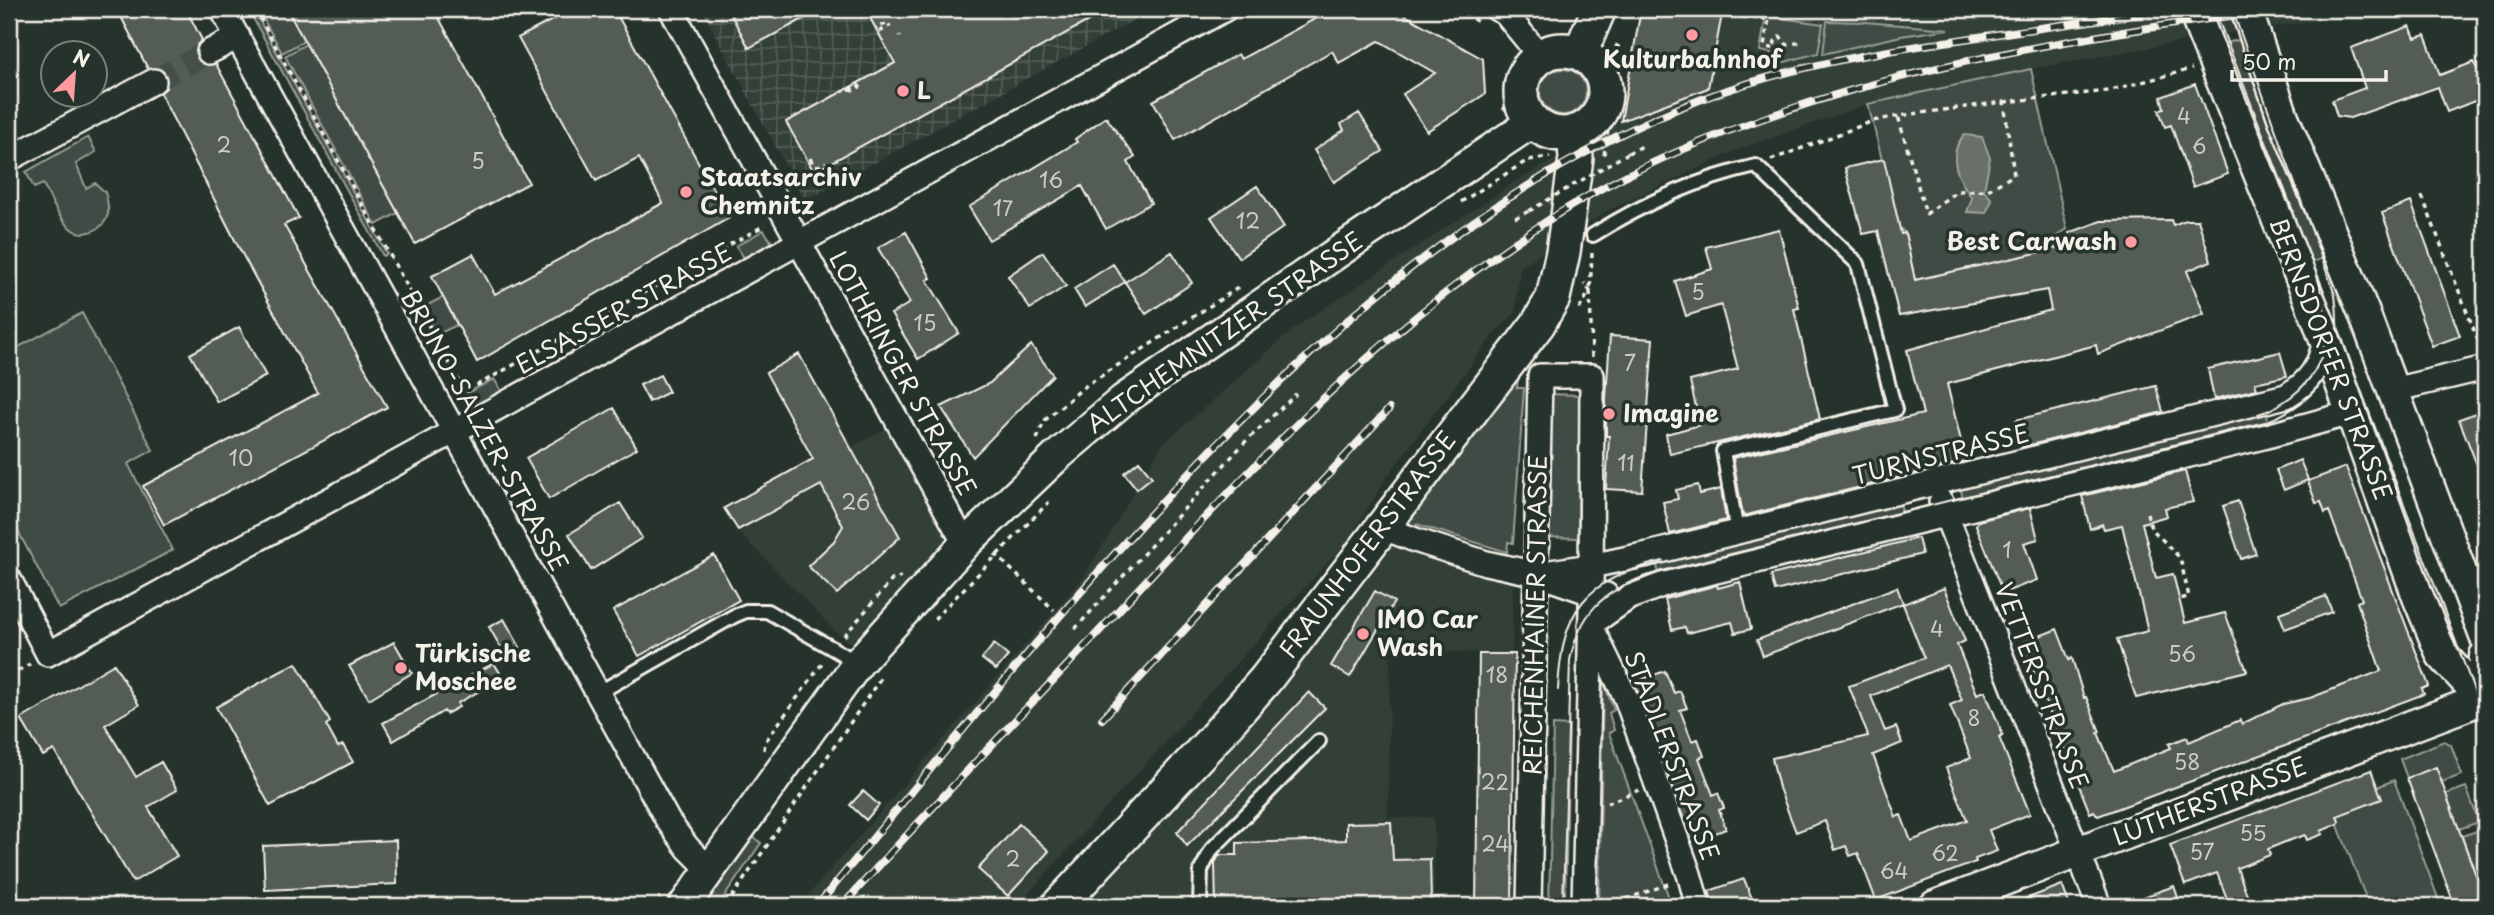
<svg xmlns="http://www.w3.org/2000/svg" width="2494" height="915" font-family="'Playpen Sans',sans-serif">
<style>
.built{fill:#333f39}
.industrial{fill:url(#industrial-grid)}
.green{fill:#414b45;stroke:#9a9e96;stroke-width:2}
.water{fill:#676f68;stroke:#9fa39b;stroke-width:2}
.building{fill:#525c55;stroke:#f4f1e8;stroke-width:2;fill-rule:evenodd}
.lines{fill:none;stroke-linecap:round;stroke-linejoin:round}
.minor-tunnel{stroke:#455049;stroke-width:23;stroke-dasharray:23 11;stroke-linecap:butt}
.service-casing{stroke:#f4f1e8;stroke-width:18}
.minor-casing{stroke:#f4f1e8;stroke-width:28}
.tertiary-casing{stroke:#f4f1e8;stroke-width:35}
.secondary-casing{stroke:#f4f1e8;stroke-width:38}
.path{stroke:#f4f1e8;stroke-width:3.5;stroke-dasharray:5 5;stroke-linecap:butt}
.service{stroke:#26332d;stroke-width:12}
.minor{stroke:#26332d;stroke-width:23}
.tertiary{stroke:#26332d;stroke-width:30}
.secondary{stroke:#26332d;stroke-width:33}
.tram{stroke:#f4f1e8;stroke-width:2}
.rail-casing{stroke:#f4f1e8;stroke-width:8}
.rail{stroke:#26332d;stroke-width:5;stroke-dasharray:16;stroke-linecap:butt}
.path-bridge{stroke:#f4f1e8;stroke-width:3.5;stroke-dasharray:5 5;stroke-linecap:butt}
.poi-dot{fill:#ff9aa2;stroke:#26332d;stroke-width:2.5}
.labels{text-anchor:middle;stroke-width:7;stroke-linejoin:round;paint-order:stroke}
.number-label{font-size:21px;fill:#ccccc3}
.poi-label{font-size:24px;font-weight:bold;fill:#f4f1e8;stroke:#26332d;text-anchor:start}
.street-label{font-size:24px;fill:#f4f1e8;stroke:#26332d}
</style>
<defs>
<pattern id="industrial-grid" width="8" height="8" patternUnits="userSpaceOnUse" patternTransform="scale(1.75)"><rect width="8" height="8" fill="#333f39"/><path d="M0 4h8M4 0v8" fill="none" stroke="#515b56"/></pattern>
</defs>
<rect width="100%" height="100%" fill="#26332d"/>
<filter id="ink" filterUnits="userSpaceOnUse"><feTurbulence type="fractalNoise" baseFrequency=".0143" numOctaves="2"/><feDisplacementMap in="SourceGraphic" scale="14" xChannelSelector="R" yChannelSelector="G"/><feConvolveMatrix kernelMatrix="1 2 1 2 8 2 1 2 1" color-interpolation-filters="sRGB"/></filter>
<g filter="url(#ink)">
<path class="built" d="M1640,9H2395L2224,34L2031,69L1868,104L1735,151L1607,211L1520,267L1515,314L1497,330L1386,478L1349,539L1017,906H799L1084,577L1162,445L1296,327L1515,182L1618,124Z
M898,422L965,544L865,655L836,632L738,531L724,508L791,471L796,478Z
M1382,527L1486,563L1513,581L1512,653L1390,651L1388,818L1434,817V906H1058Z"/>
<path class="industrial" d="M701,9H1154L805,201Z"/>
<path class="green" d="M248,9H253L387,254L383,256Z
M258,9H287L304,41L282,53Z
M1766,16L1823,24L1818,53L1770,66L1771,53L1760,51Z
M1827,21L1865,22L1949,29L1901,36L1823,54Z
M2250,37L2329,255L2305,266L2222,44Z
M306,44L398,213L376,225L285,56Z
M2031,69L2067,229L2054,238L2056,249L1915,280L1905,233L1899,227L1868,104Z
M1540 92a23 23 0 1 1 46 0a23 23 0 1 1-46 0Z
M88,137L96,152L76,164L86,188L95,183L105,192C107,199 109,206 108,214C104,231 82,239 69,227C57,216 50,197 43,184L34,188L26,172Z
M764,230L772,243L745,259L736,246Z
M443,297L457,325L436,335L422,308Z
M82,313L153,450L128,464L173,550L59,609L9,514V352Z
M1516,377L1518,378L1517,388H1524L1513,543L1508,542L1507,552L1416,524L1414,529L1408,522L1410,517Z
M494,379L502,392L475,406L467,393Z
M1545,394L1581,395L1578,538L1542,537Z
M2265,406L2270,429L1965,505L1959,483Z
M1898,498L1905,520L1661,581L1655,559Z
M1603,681L1614,710L1609,713L1614,730L1609,733L1672,906H1599Z
M1553,725L1569,726L1565,906H1549Z
M2444,741L2451,745L2462,775L2442,782L2436,768L2407,778L2400,759Z
M2394,780L2441,906H2369L2337,823L2339,822L2337,816L2377,787Z
M2466,787L2479,822L2459,829L2446,794Z
M2483,829L2485,836V869L2475,873L2462,836Z
M750,835L761,843L718,906H705L722,873Z"/>
<path class="water" d="M1964,135L1982,137L1990,158L1984,190L1992,200L1986,213L1967,212L1972,198C1958,179 1946,156 1964,135Z"/>
<path class="building" d="M117,9H186L202,40L197,45L196,58L202,64H216L299,218L284,225L387,407L164,525L143,486L318,393L239,248L160,93L166,88L167,75L161,69H148Z
M287,9H434L529,183L415,244Z
M573,9H614L729,218L477,362L432,276L473,254L495,294L663,203L639,158L596,181L518,38Z
M728,9H822L749,48Z
M865,9H1110L814,172L786,122L895,63Z
M1333,9H1394L1483,59L1485,94L1427,131L1403,94L1435,73L1379,41L1339,63L1332,51L1175,140L1153,101L1238,54L1241,59Z
M1641,9H1723L1708,88L1621,121Z
M2410,26L2415,38L2425,35L2440,75L2474,62L2477,69L2485,74V97L2447,112L2438,87L2350,118L2337,116L2332,100L2365,88L2351,48Z
M2195,84L2228,174L2193,187L2171,125L2165,127L2159,110L2164,108L2161,97Z
M1359,113L1383,151L1334,182L1314,150L1344,130L1341,124Z
M1106,117L1135,157L1128,162L1151,203L1106,229L1082,186L989,240L969,207L1077,142L1075,139Z
M1884,159L1901,234L1905,233L1915,280L2072,245L2069,233L2101,221L2171,220L2173,225L2186,220H2198L2211,261L2187,271L2204,314L2098,354L2096,345L1947,384L1966,461L1743,516L1733,458L1923,414L1907,350L2051,310L2047,290L1899,316L1878,231L1863,234L1845,168Z
M1257,186L1284,227L1239,258L1211,217Z
M2411,202L2460,336L2432,346L2382,213Z
M1779,229L1799,308L1794,309L1820,419L1670,454L1666,434L1700,425L1690,381L1738,369L1721,305L1686,316L1675,281L1712,269L1706,247Z
M906,232L931,278L927,280L959,333L918,359L891,314L910,303L878,248Z
M1043,252L1066,286L1030,309L1008,276Z
M1172,252L1192,283L1146,314L1125,282Z
M1113,264L1125,282L1085,307L1074,289Z
M239,327L266,376L217,402L190,354Z
M1610,336L1653,339L1642,491L1606,489L1609,436H1606V398Z
M1031,345L1053,375L973,457L941,407L990,383Z
M2280,352L2287,376L2255,383L2257,389L2214,399L2208,369Z
M799,354L900,537L837,594L808,566L834,541L843,526L821,485L738,530L724,508L813,459L766,373Z
M660,375L669,392L649,402L640,385Z
M2156,386L2163,412L2022,447L2016,420Z
M614,408L637,448L549,499L526,458Z
M2485,410V483H2484L2459,419Z
M2300,460L2308,480L2284,490L2276,470Z
M1139,461L1152,477L1137,489L1124,473Z
M2346,467L2429,686L2422,689L2424,694L2098,816L2094,811L2090,813L2022,643L2057,629L2069,660L2072,658L2084,698L2086,697L2100,732L2098,733L2114,771L2171,748L2169,744L2187,737L2189,742L2240,720L2242,724L2283,704L2310,698L2381,671L2357,602L2362,600L2329,511L2325,513L2321,502L2316,503L2308,481Z
M2185,471L2193,502L2165,508L2167,516L2142,523L2156,578L2173,574L2185,623L2225,613L2247,671L2136,698L2117,639L2148,631L2122,525L2104,529L2102,524L2090,529L2082,496Z
M1698,485L1700,494L1721,489L1726,520L1670,534L1663,502L1678,499L1676,490Z
M2238,501L2256,554L2241,559L2223,506Z
M620,503L642,538L591,570L569,534Z
M2030,508L2038,539L2024,543L2037,580L2003,593L1976,525L1978,521Z
M1918,538L1922,554L1775,591L1771,575Z
M714,555L739,600L639,656L613,611Z
M1740,582L1751,629L1735,633L1732,622L1687,633L1685,627L1672,630L1665,599L1717,585L1718,588Z
M1897,587L1903,603L1763,656L1757,640Z
M1944,588L1965,641L1957,645L1977,694L1985,691L2003,735L1999,737L2030,814L1989,830L1997,851L1975,859L1976,862L1876,900L1858,853L1850,856L1846,846L1835,850L1825,821L1796,832L1779,788L1772,758L1868,736L1849,686L1924,658L1903,604ZM1947,665L1962,700L1950,705L1971,758L1946,768L1967,820L1911,841L1901,815L1896,817L1873,755L1902,743L1896,727L1885,731L1871,696Z
M1375,591L1394,602L1350,677L1331,666Z
M2326,596L2332,612L2285,629L2279,613Z
M504,619L520,647L505,655L489,627Z
M394,642L412,673L369,699L349,666Z
M994,644L1008,656L996,670L982,659Z
M1479,654H1515L1512,906H1476Z
M296,663L330,722L326,725L338,747L343,745L353,762L270,806L216,707Z
M494,663L503,678L458,703L459,707L446,714L444,711L393,741L383,723Z
M114,664L139,705L105,725L136,777L161,762L177,790L148,807L177,856L133,882L54,750L43,756L21,719Z
M1665,671L1674,693L1680,691L1687,708L1680,710L1692,741L1698,739L1704,756L1699,758L1713,795L1718,793L1724,808L1719,810L1726,829L1692,842L1634,682Z
M1309,692L1325,708L1187,846L1177,832Z
M2436,767L2485,900V906H2455L2407,778Z
M2371,770L2382,799L2337,816L2339,822L2338,824L2321,831L2323,834L2307,840L2305,835L2285,842L2268,849L2270,855L2237,868L2251,906H2230L2217,873L2185,885L2170,845Z
M863,791L879,805L866,820L850,805Z
M1391,822L1393,860L1430,859L1431,901L1326,906H1216L1215,863L1219,855H1237V843L1346,840V823Z
M1019,824L1049,851L1008,896L978,869Z
M396,840L397,884L265,890L263,846Z
M1744,879L1755,906H1714L1709,891Z
M2062,885L2070,906H2011L2010,905Z
M2174,886L2181,906H2124V904Z"/>
<g class="lines">
<path class="minor-tunnel" d="M154,81L209,52"/>
<defs>
<path id="service" d="M1593,235C1644,203 1698,179 1756,166L1858,264L1895,410L1723,451L1737,532
M598,693L734,616L746,611H767L858,663
M1200,906L1201,870L1212,849L1319,741"/>
<path id="minor" d="M222,9L668,821L688,848L711,871
M671,9L965,544
M1497,9L1505,13L1540,56
M209,52L238,37
M9,159L154,81
M2393,390L2485,368
M1941,502L2099,906
M1382,527L1415,540L1486,563L1537,574L1591,593L1606,595
M1537,574L1591,566L1648,554L2286,396C2310,382 2319,368 2325,341
M9,579L48,654L1225,9
M1590,625L1628,598L1667,583L2267,436L2351,413
M1592,628L1626,698L1689,874L1698,906
M1529,906L1540,376H1592L1591,609L1584,906"/>
<path id="tertiary" d="M2193,9L2319,323L2418,597L2442,655L2483,699
M2246,9L2283,117L2364,313L2485,636
M2485,656L2483,699L2485,705
M684,906L858,663L965,544L1056,457L1123,400L1351,243L1534,121
M1935,906L2485,698"/>
<path id="secondary" d="M1521 92a42 42 0 1 1 84 0a42 42 0 1 1-84 0Z
M1580,53L1599,9
M1058,906L1210,743L1266,679L1538,324L1553,298L1563,252L1576,158L1574,132"/>
</defs>
<use href="#service" class="service-casing"/>
<use href="#minor" class="minor-casing"/>
<use href="#tertiary" class="tertiary-casing"/>
<use href="#secondary" class="secondary-casing"/>
<path class="path" d="M255,9L465,392L765,225
M1455,9L1480,23
M1721,15L1769,19L1764,46L1774,49L1775,41L1780,36L1787,45L1801,42
M886,24L879,27L881,31L891,25
M900,37V35
M849,90L858,85L860,87L852,91
M2004,102L2107,91L2192,69
M1503,110L1507,105L1514,57
M1628,153L1645,145
M1604,155L1621,48L1611,43
M810,158L814,166
M1771,160L1873,121L1898,116L2004,102L2014,175L1988,190L1957,191L1926,214L1898,116
M816,167L826,162
M2422,196L2481,348
M1461,202L1528,160L1550,157
M1515,218L1529,211
M1579,309L1590,291L1584,283
M1592,357L1590,291L1592,253
M1037,439L1044,421L1084,387L1241,286
M2147,513L2151,528L2180,558L2189,597L2179,599
M995,554L1054,610
M934,619L1049,502
M1075,629L1245,442L1296,394
M844,636L892,580L901,577
M9,676L30,664
M764,750L765,742L824,661
M1607,803L1639,790
M652,906L660,897
M726,906L882,676
M1607,906L1671,883"/>
<use href="#service" class="service"/>
<use href="#minor" class="minor"/>
<use href="#tertiary" class="tertiary"/>
<use href="#secondary" class="secondary"/>
<path class="tram" d="M2214,9L2293,211
M2339,332L2485,719
M2258,414C2274,410 2288,400 2300,389C2335,355 2328,315 2316,272
M1558,690C1562,609 1584,580 1663,561
M1563,906L1570,660C1580,613 1602,592 1646,576L2265,422C2326,399 2344,358 2335,295L2232,9"/>
<defs>
<path id="rail" d="M1102,719L1389,409
M817,906C917,786 1015,664 1120,548C1283,367 1470,187 1702,99C1795,64 1894,49 1992,35C2054,26 2116,17 2178,9
M842,906C932,806 1027,709 1119,610C1235,484 1350,360 1490,260C1533,229 1577,200 1625,176C1830,75 2055,40 2279,9"/>
</defs>
<use href="#rail" class="rail-casing"/>
<use href="#rail" class="rail"/>
<path class="path-bridge" d="M1529,211L1628,153"/>
</g>
</g>
<g class="poi-dot">
<circle cx="1692" cy="35" r="7"/>
<circle cx="903" cy="91" r="7"/>
<circle cx="686" cy="192" r="7"/>
<circle cx="2131" cy="242" r="7"/>
<circle cx="1609" cy="414" r="7"/>
<circle cx="1363" cy="634" r="7"/>
<circle cx="401" cy="668" r="7"/>
</g>
<g class="labels">
<g class="number-label">
<text x="2184" y="124">4</text>
<text x="224" y="153">2</text>
<text x="2199" y="154">6</text>
<text x="478" y="169">5</text>
<text x="1051" y="188">16</text>
<text x="1003" y="216">17</text>
<text x="1248" y="229">12</text>
<text x="1698" y="300">5</text>
<text x="925" y="331">15</text>
<text x="1630" y="371">7</text>
<text x="241" y="466">10</text>
<text x="1626" y="471">11</text>
<text x="856" y="510">26</text>
<text x="2007" y="558">1</text>
<text x="1937" y="637">4</text>
<text x="2182" y="662">56</text>
<text x="1497" y="683">18</text>
<text x="1974" y="726">8</text>
<text x="2187" y="770">58</text>
<text x="1495" y="790">22</text>
<text x="2253" y="841">55</text>
<text x="1495" y="852">24</text>
<text x="2202" y="860">57</text>
<text x="1945" y="861">62</text>
<text x="1013" y="867">2</text>
<text x="1894" y="879">64</text>
</g>
<g class="poi-label">
<text x="1692" y="68" text-anchor="middle">Kulturbahnhof</text>
<text x="917" y="99">L</text>
<text x="700" y="186">Staatsarchiv<tspan x="700" dy="28">Chemnitz</tspan></text>
<text x="2117" y="250" text-anchor="end">Best Carwash</text>
<text x="1623" y="422">Imagine</text>
<text x="1377" y="628">IMO Car<tspan x="1377" dy="28">Wash</tspan></text>
<text x="415" y="662">Türkische<tspan x="415" dy="28">Moschee</tspan></text>
</g>
<g class="street-label">
<text transform="translate(624 309) rotate(-29)" y="8">ELSASSER STRASSE</text>
<text transform="translate(1225 333) rotate(-35)" y="8">ALTCHEMNITZER STRASSE</text>
<text transform="translate(2330 359) rotate(69)" y="8">BERNSDORFER STRASSE</text>
<text transform="translate(902 374) rotate(61)" y="8">LOTHRINGER STRASSE</text>
<text transform="translate(484 431) rotate(61)" y="8">BRUNO-SALZER-STRASSE</text>
<text transform="translate(1941 455) rotate(-14)" y="8">TURNSTRASSE</text>
<text transform="translate(1368 545) rotate(-53)" y="8">FRAUNHOFERSTRASSE</text>
<text transform="translate(1536 615) rotate(-89)" y="8">REICHENHAINER STRASSE</text>
<text transform="translate(2041 686) rotate(69)" y="8">VETTERSSTRASSE</text>
<text transform="translate(1671 756) rotate(69)" y="8">STADLERSTRASSE</text>
<text transform="translate(2210 802) rotate(-21)" y="8">LUTHERSTRASSE</text>
</g>
</g>
<rect width="2494" height="915" fill="none" stroke="#26332d" stroke-width="35"/>
<rect x="18" y="18" width="2459" height="880" fill="none" stroke="#f4f1e8" stroke-width="2.5" filter="url(#ink)"/>
<g transform="translate(74 74) rotate(25)"><circle r="33" fill="#26332d" stroke="#787f78" stroke-width="2"/>
<path d="M0-5L12 26L0 18L-12 26Z" fill="#ff9aa2"/>
<text y="-10" font-size="19" font-weight="bold" text-anchor="middle" fill="#f4f1e8">N</text>
</g>
<path d="M2232 70v10h154v-10" fill="none" stroke="#f4f1e8" stroke-width="3.5"/>
<text x="2242" y="70" font-size="21" fill="#f4f1e8" stroke="#26332d" stroke-width="5" paint-order="stroke">50 m</text>
</svg>
